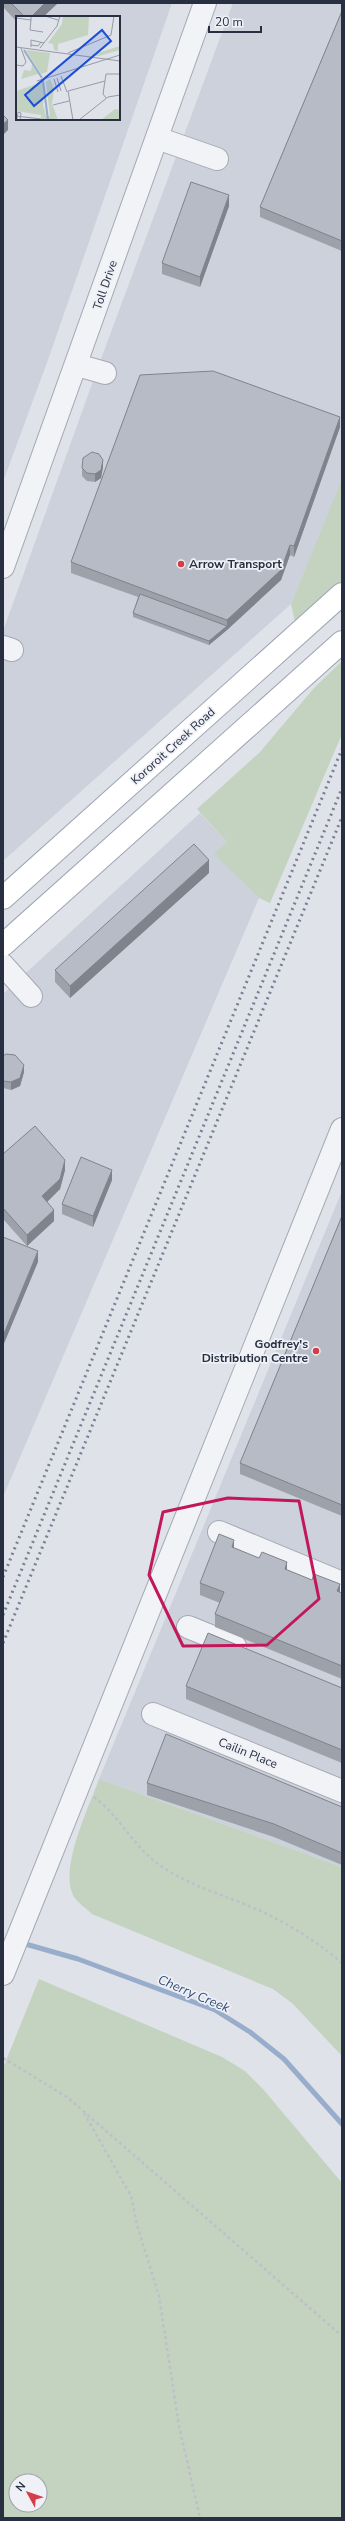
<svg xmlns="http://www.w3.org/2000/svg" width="345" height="2521" font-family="'Nunito Sans',sans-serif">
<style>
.built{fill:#cdd1db;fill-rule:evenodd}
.green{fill:#c3d3c0;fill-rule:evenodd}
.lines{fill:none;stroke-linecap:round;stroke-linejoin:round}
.stream{stroke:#98adcb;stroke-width:5}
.minor-casing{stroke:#a4a9b3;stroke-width:24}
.major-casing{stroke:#9ea5b5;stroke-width:24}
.path{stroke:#bdc0c8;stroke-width:2.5;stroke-dasharray:3 3;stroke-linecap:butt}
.minor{stroke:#f2f3f7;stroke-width:22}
.major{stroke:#fff;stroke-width:22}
.rail{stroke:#788094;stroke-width:3;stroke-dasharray:2 4;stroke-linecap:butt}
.wall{fill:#9da1aa}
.shaded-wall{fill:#7f838b}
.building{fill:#b6bbc6;stroke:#7f838b}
.marked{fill:none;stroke:#c2185b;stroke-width:3;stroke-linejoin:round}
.poi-dot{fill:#d53d48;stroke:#eff1f7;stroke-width:1.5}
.labels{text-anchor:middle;stroke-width:3.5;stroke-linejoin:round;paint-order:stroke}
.street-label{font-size:12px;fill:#272f41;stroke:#eff1f7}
.poi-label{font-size:12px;font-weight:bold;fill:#272f41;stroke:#eff1f7;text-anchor:start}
.water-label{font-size:13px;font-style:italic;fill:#2f4a77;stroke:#eff1f7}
.inset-river{fill:none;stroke:#98adcb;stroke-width:2}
.inset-road{fill:none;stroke:#959aa6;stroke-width:1}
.view{fill:#1d4ed8;fill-opacity:0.15;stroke:#1d4ed8;stroke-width:2}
.inset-edge{fill:none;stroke:#272f41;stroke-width:2}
</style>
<rect width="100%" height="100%" fill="#dfe2e9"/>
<path class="built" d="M3,3H172L49,357L3,482ZM17,17H119V119H17Z
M233,3H342V482L291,604L3,861V631L101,359Z
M200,813L227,842L215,854L259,898L3,1497V994Z
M342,1191V1867L99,1779Z"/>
<path class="green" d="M342,479V584L296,626L291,604Z
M342,661V734L270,903L259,898L214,854L227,842L197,809L260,752L314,688Z
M99,1779L342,1867V2056L292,2003L273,1989L92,1914C87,1909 78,1903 74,1897C58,1870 89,1807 99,1779Z
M39,1979L222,2057L245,2071L263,2089L342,2183V2518H3V2068ZM16,2481H40V2505H16Z"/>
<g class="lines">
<path class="stream" d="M22,1943L78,1959L215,2010L250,2032L284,2059L342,2124"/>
<defs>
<path id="minor" d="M157,138L217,159
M77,365L105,373
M3,567L205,3
M3,647L12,650
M3,965L31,996
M219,1532L342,1583
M188,1627L235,1646
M153,1714L342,1791
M3,1974L342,1129"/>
<path id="major" d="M3,898L342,594
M3,945L342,642"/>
</defs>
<use href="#minor" class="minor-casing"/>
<use href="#major" class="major-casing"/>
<path class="path" d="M94,1797C120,1816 134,1848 161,1866C192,1888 235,1898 269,1915C295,1928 320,1944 342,1963
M3,2058L67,2097L342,2336
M84,2113L131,2196L137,2225L159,2296L179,2426L200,2518"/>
<use href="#minor" class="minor"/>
<use href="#major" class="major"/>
<path class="rail" d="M3,1577L342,749
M3,1615L342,788
M3,1643L342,817"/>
</g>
<path class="wall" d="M3,3H58L43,17H17V22L3,7Z
M342,11V251L260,217V207Z
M229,206L200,287L162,274V263Z
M340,427L294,557L290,555L281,580L227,630L209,645L133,617V613L138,597L71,573V562Z
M103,467L101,478L95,482L87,481L82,476V468Z
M209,873L70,998L55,982V970Z
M3,1056L24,1072L20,1086L11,1090L3,1088Z
M3,1154L65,1170L60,1189L47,1202L54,1221L27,1246L3,1219Z
M112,1180L93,1227L62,1214V1204Z
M342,1216V1516L240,1474V1463Z
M234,1548L342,1593V1679L215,1627V1614L220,1603L200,1595V1583Z
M186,1686L342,1688V1763L186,1699Z
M147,1783L342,1807V1865L274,1837L147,1795Z"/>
<path class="shaded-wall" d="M45,3H58L43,17H31Z
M8,120V130L3,135V124Z
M229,195V206L200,287V277Z
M340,417V427L294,557V546Z
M103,460V467L101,478L95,482V474Z
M290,545V555L281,580L227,630L209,645V641L227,626V620Z
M209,860V873L70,998V986Z
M24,1065V1072L20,1086L11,1090V1082Z
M65,1160V1170L60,1189L42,1207V1196Z
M112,1170V1180L93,1227V1216Z
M54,1210V1221L27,1246V1235Z
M38,1251V1262L3,1346V1336Z
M234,1540V1553L232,1547Z
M287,1562V1575L285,1569Z
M340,1584V1597L337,1591Z"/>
<path class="building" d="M11,3H45L31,17H25Z
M342,11V241L260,207Z
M3,115L8,120L3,124Z
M191,182L229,195L200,277L162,263Z
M213,371L340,417L294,546L290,545L281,570L227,620L71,562L140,375Z
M92,452L99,454L103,460L101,470L95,474L87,473L82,468L83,458Z
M140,594L227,626L209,641L133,613Z
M194,844L209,860L70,986L55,970Z
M6,1054L15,1055L24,1065L20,1078L11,1082L3,1081V1056Z
M35,1126L65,1160L60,1179L42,1196L54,1210L27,1235L3,1208V1154Z
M81,1157L112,1170L93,1216L62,1204Z
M342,1216V1505L240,1463Z
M3,1237L38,1251L3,1336Z
M219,1534L234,1540L232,1547L259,1558L262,1552L287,1562L285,1569L312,1580L314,1574L340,1584L337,1591L342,1593V1666L215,1614L224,1592L200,1583Z
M208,1633L342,1688V1750L186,1686Z
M166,1734L342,1807V1853L274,1824L147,1783Z"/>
<path class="marked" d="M228,1498L299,1501L319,1599L267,1645L183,1646L149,1575L163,1512Z"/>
<g class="poi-dot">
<circle cx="181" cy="564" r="4"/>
<circle cx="316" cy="1351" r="4"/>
</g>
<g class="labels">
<g class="street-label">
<text transform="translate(105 285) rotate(-71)" y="4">Toll Drive</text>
<text transform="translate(173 746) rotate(-42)" y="4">Kororoit Creek Road</text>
<text transform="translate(248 1753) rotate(22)" y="4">Cailin Place</text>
</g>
<g class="poi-label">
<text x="189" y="568">Arrow Transport</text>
<text x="308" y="1348" text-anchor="end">Godfrey's<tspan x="308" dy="14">Distribution Centre</tspan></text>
</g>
<g class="water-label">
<text transform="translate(194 1993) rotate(23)" y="5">Cherry Creek</text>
</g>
</g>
<g transform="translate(16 16)">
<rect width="104" height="104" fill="#dfe2e9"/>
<path d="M47,0H73L72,19L42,28V35L38,34L37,28L32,27L46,8ZM104,30V34L83,40L75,39ZM10,34L34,37L31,56L25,58ZM16,49L22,58L5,63L8,54L15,55ZM34,63L38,73L36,88L42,104H25V99L0,95V75L27,66L29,75L27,89L30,100H34L30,66ZM99,93L104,94V104H85Z" fill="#c3d3c0"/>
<path class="inset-river" d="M8,34L26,62M27,65L32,104"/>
<path class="inset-road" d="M29,0L42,4M0,2L15,4V0M15,4L14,14L27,16M15,29L22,30L25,26M0,31L104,45M15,31V24L28,27M24,32L41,10L44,0M52,37L95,19L98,0M0,49L7,50L10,46L5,32M45,60L51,76M41,62L45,75M38,63L42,76M21,65L104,39M90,82L87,78L90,58H104M37,89L53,85M0,100L25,103M1,104L2,96L5,97L4,104M57,104L52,75L89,65M63,104L92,81L104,79"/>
<path class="view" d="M86,14L95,25L18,90L9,79Z"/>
<rect width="104" height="104" class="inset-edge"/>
</g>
<rect width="345" height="2521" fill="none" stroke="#272f41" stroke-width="8"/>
<g transform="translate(28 2493) rotate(310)"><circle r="19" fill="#eff1f7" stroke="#9fa3ae"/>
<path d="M0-3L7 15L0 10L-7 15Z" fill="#d53d48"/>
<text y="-6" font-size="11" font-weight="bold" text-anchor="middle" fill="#272f41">N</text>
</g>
<path d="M209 26v6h52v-6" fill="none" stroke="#272f41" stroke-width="2"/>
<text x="215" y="26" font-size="12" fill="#272f41" stroke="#eff1f7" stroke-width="3" paint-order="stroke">20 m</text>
</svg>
